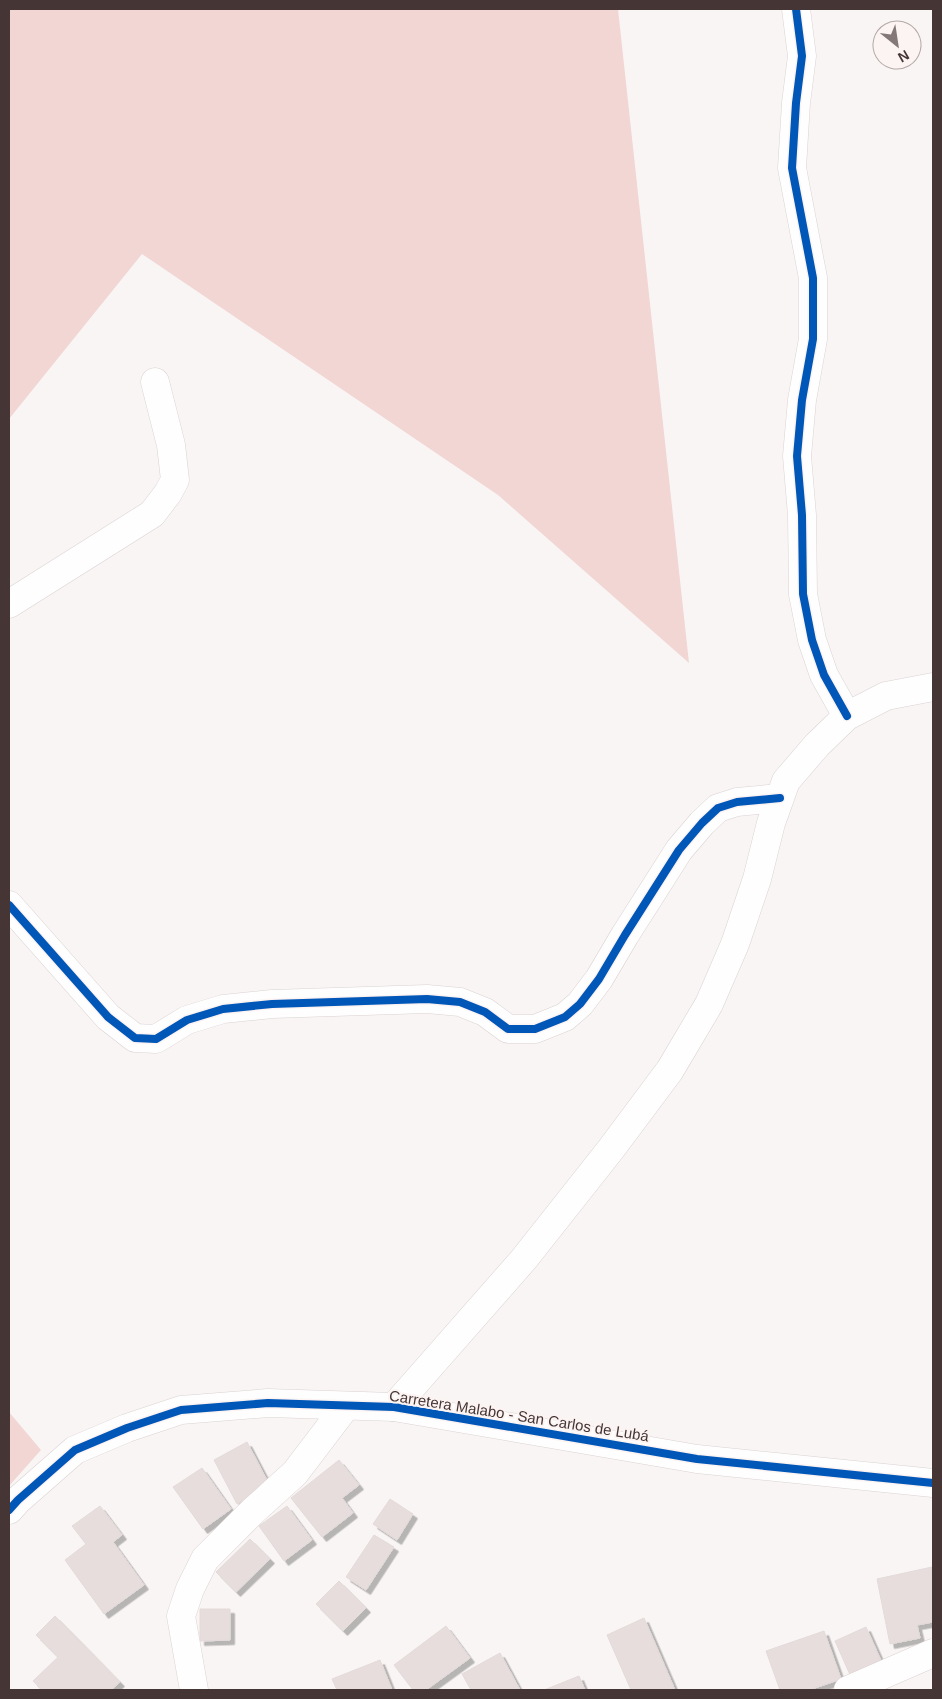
<svg xmlns="http://www.w3.org/2000/svg" width="942" height="1699" font-family="Helvetica,sans-serif">
<style>
.green{fill:#f1d6d3}
.building{fill:#e6dddc;stroke:#e3dada;filter:url(#shadow)}
.lines{fill:none;stroke-linecap:round;stroke-linejoin:round}
.minor-casing{stroke:#dbd2d1;stroke-width:29}
.tertiary-casing{stroke:#dbd2d1;stroke-width:29}
.minor{stroke:#fefefe;stroke-width:28}
.tertiary{stroke:#fefefe;stroke-width:28}
.cycleway-casing{stroke:#fcf4f3;stroke-width:11}
.cycleway{stroke:#0057b8;stroke-width:8}
.labels{text-anchor:middle;stroke-width:4;stroke-linejoin:round;paint-order:stroke}
.street-label{font-size:15px;fill:#453635;stroke:#fcf4f3}
</style>
<defs>
<filter id="shadow"><feDropShadow dx="4.5" dy="4.5" stdDeviation="0" flood-color="#0004"/></filter>
</defs>
<rect width="100%" height="100%" fill="#faf5f5"/>
<path class="green" d="M9,9H618L689,663L498,495L142,254L9,419Z
M9,1412L41,1450L9,1486Z"/>
<path class="building" d="M247,1442L270,1486L237,1504L214,1460Z
M339,1460L359,1485L342,1498L353,1513L322,1537L291,1498Z
M202,1468L231,1509L203,1529L173,1487Z
M390,1499L413,1514L397,1540L373,1524Z
M100,1506L122,1535L113,1542L144,1585L104,1614L65,1560L86,1544L72,1526Z
M287,1506L312,1540L284,1561L259,1526Z
M374,1535L394,1547L366,1590L346,1577Z
M250,1539L270,1559L236,1592L216,1572Z
M932,1567L933,1622L917,1625L920,1638L890,1644L877,1579Z
M339,1581L366,1608L343,1631L316,1604Z
M200,1609H230V1640L200,1641Z
M55,1616L120,1682L111,1690H42L33,1681L58,1657L36,1635Z
M644,1618L675,1690H631L607,1635Z
M446,1626L470,1658L426,1690H413L394,1665Z
M866,1627L882,1663L851,1677L835,1641Z
M824,1631L841,1679L809,1690H780L766,1651Z
M500,1653L520,1690H471L462,1674Z
M380,1660L392,1690H337L332,1679Z
M579,1676L585,1690H544Z"/>
<g class="lines">
<defs>
<path id="minor" d="M796,9L802,56L796,103L792,168L813,278V339L802,400L797,456L802,515L803,594L812,640L824,675L847,716
M9,604L152,514L168,493L175,480L171,445L155,382
M9,905L108,1017L135,1038L156,1039L187,1020L223,1009L272,1004L427,999L460,1002L485,1012L508,1029H535L565,1017L580,1004L599,979L625,935L679,850L702,823L718,808L737,802L780,798
M394,1407L524,1259L611,1149L670,1070L709,1004L735,944L757,879L771,823L786,781L817,745L847,716L886,696L933,687
M194,1690L181,1616L190,1589L205,1559L253,1511L295,1473L346,1406
M848,1690L933,1653"/>
<path id="tertiary" d="M9,1510L18,1500L75,1450L127,1428L181,1410L268,1403L394,1407L697,1459L933,1483"/>
</defs>
<use href="#minor" class="minor-casing"/>
<use href="#tertiary" class="tertiary-casing"/>
<use href="#minor" class="minor"/>
<use href="#tertiary" class="tertiary"/>
<defs>
<path id="cycleway" d="M796,9L802,56L796,103L792,168L813,278V339L802,400L797,456L802,515L803,594L812,640L824,675L847,716
M9,905L108,1017L135,1038L156,1039L187,1020L223,1009L272,1004L427,999L460,1002L485,1012L508,1029H535L565,1017L580,1004L599,979L625,935L679,850L702,823L718,808L737,802L780,798
M9,1510L18,1500L75,1450L127,1428L181,1410L268,1403L394,1407L697,1459L933,1483"/>
</defs>
<use href="#cycleway" class="cycleway-casing"/>
<use href="#cycleway" class="cycleway"/>
</g>
<g class="labels">
<g class="street-label">
<text transform="translate(519 1416) rotate(9)" y="5">Carretera Malabo - San Carlos de Lubá</text>
</g>
</g>
<rect width="942" height="1699" fill="none" stroke="#453635" stroke-width="20"/>
<g transform="translate(897 45) rotate(150)"><circle r="24" fill="#fcf4f3" stroke="#b3a8a7"/>
<path d="M0-4L9 19L0 12L-9 19Z" fill="#847978"/>
<text y="-8" font-size="14" font-weight="bold" text-anchor="middle" fill="#453635">N</text>
</g>
</svg>
